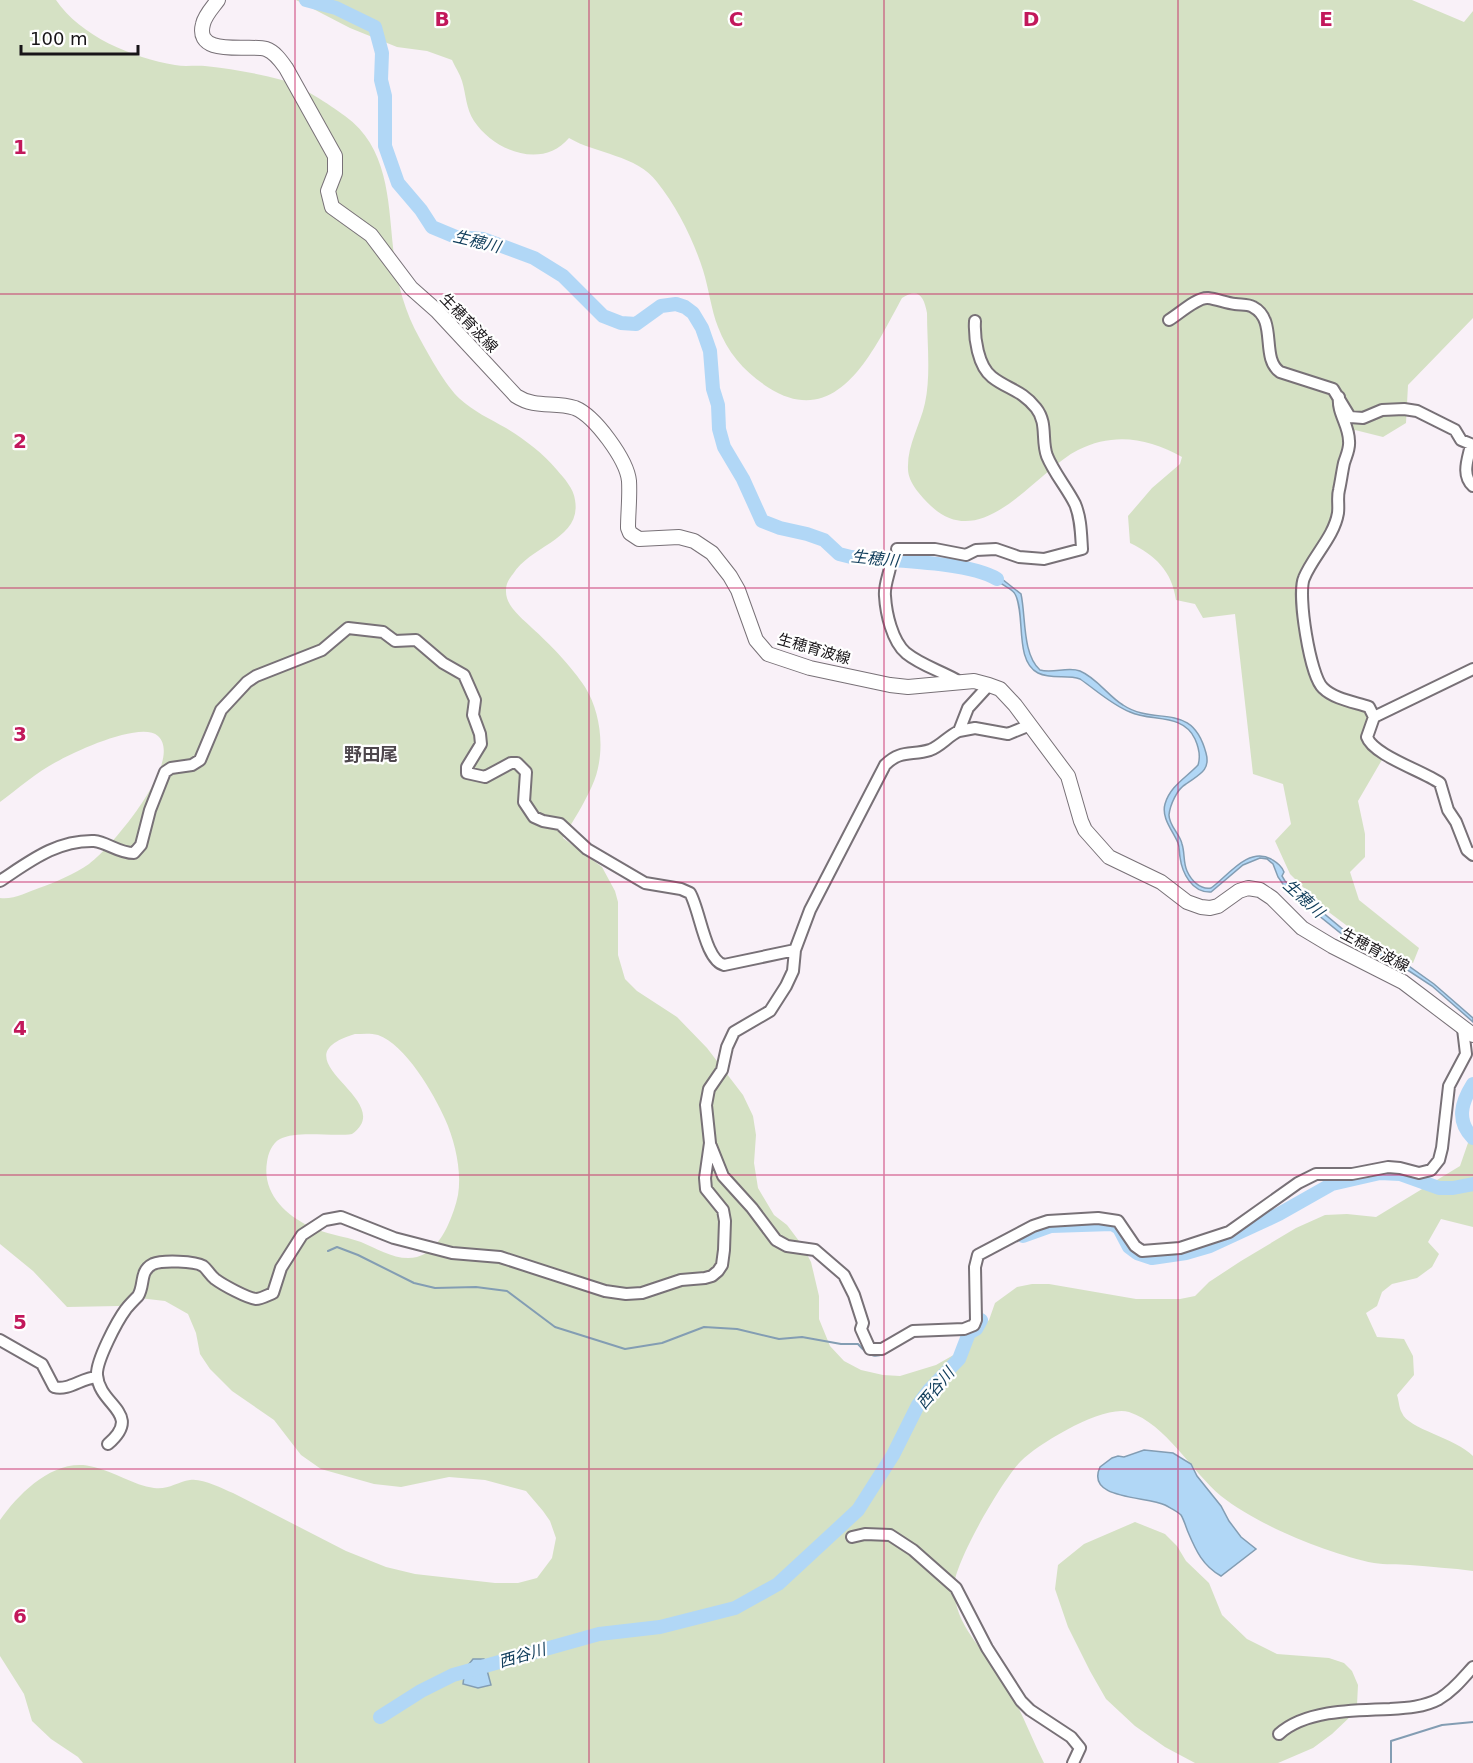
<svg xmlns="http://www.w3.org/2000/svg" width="1473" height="1763" font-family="'DejaVu Sans','Noto Sans JP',sans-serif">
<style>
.green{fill:#d5e1c4;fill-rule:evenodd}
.water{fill:#b1d7f6;stroke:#839db3;stroke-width:1.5}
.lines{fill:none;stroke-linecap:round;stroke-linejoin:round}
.stream{stroke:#839db3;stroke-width:2}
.river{stroke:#b1d7f6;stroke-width:14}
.minor-casing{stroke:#787177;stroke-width:14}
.major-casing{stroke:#787177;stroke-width:16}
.minor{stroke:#fff;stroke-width:10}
.major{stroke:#fff;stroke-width:14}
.grid{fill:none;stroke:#c2185b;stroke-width:1.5;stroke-opacity:0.55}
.labels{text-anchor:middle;stroke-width:4.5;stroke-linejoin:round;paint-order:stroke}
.street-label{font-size:15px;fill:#181518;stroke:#fff}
.water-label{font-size:16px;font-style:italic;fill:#103d5b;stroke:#fff}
.quarter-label{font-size:18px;font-weight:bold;fill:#4e474d;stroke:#fff}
.grid-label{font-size:20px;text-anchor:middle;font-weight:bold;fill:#c2185b;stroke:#fff;stroke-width:4.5;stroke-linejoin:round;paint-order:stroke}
</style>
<rect width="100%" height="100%" fill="#f9f1f8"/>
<path class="green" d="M0,0H56C80,36 133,58 175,65C185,67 195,65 205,66C231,69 257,73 282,80C301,86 329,104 345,116C388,147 388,199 393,247C396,279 404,311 420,339C430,357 445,385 460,399C473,411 490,419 506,428C525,440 542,452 557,470C564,478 574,489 575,500C582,539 531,545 513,574C509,579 506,583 506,590C505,606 522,618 532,628C549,643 573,668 585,687C602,714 606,756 592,786C584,804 573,821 563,838L602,867L615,891L618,902V955L625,979L637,991L677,1017L707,1048L743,1095L753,1116L756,1135L754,1163L758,1188L774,1215L787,1225L802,1245L811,1262L819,1296V1319L830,1346L844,1361L861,1370L883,1375L900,1376L936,1365L957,1353L989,1320L995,1303L1017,1287L1032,1284H1049L1136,1299H1180L1195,1296L1209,1282L1241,1261L1296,1228L1325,1215L1347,1214L1376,1217L1460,1166L1469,1140H1473V1227L1441,1219L1428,1242L1439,1254L1432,1267L1417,1278L1392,1284L1382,1292L1377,1306L1366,1313L1377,1337L1404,1339L1413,1356L1414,1375L1397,1395C1399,1401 1399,1408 1402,1413C1408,1429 1456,1438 1473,1456V1571C1452,1568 1431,1567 1410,1565C1398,1564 1385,1565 1374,1563C1329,1554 1257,1525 1221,1496C1192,1472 1166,1424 1129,1412C1104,1404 1039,1443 1021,1461C1003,1479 953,1564 954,1588C955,1626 983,1648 1002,1678C1019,1704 1030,1735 1044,1763H83L78,1757L51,1739L32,1721L24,1694L0,1656V1520C20,1492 56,1456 94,1467C115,1472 133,1485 154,1488C168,1490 177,1482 190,1480C202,1478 221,1488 233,1493L346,1551L386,1567L415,1574L495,1583H518L537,1578L552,1558L556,1538L550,1521L543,1511L526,1491L485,1480L449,1477L401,1487L374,1484L321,1469L301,1455L274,1420L232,1391L210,1369L200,1354L196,1333L188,1314L165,1301L139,1298L119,1306L67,1307L33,1271L0,1244V898C13,900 28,892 39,888C56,882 74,874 89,864C110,849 185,761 158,736C142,721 78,750 60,760C39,770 19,788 0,802ZM355,1034C362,1034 371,1033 378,1035C405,1044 434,1094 445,1119C455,1141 462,1171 458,1195C456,1205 452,1216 448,1225C442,1238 432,1253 417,1257C398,1262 378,1249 361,1242C344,1236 324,1234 309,1226C284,1214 262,1192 267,1162C268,1154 272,1143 280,1139C297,1130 332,1137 352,1134C400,1100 272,1059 355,1034Z
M296,0H1412L1464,22L1473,11V318L1408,385L1406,423L1383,437L1355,430L1342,455L1334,513L1318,549L1300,575L1295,589L1306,657L1313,684L1325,697L1365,710L1368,719L1363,742L1383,758L1358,801L1365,834V857L1350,872L1359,900L1419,948L1413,963L1358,934L1326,910L1290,874L1275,841L1291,824L1283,784L1253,774L1235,614L1203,618L1195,604L1176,600C1172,571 1155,555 1130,543L1128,516L1152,488L1180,464L1182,457C1148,438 1114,432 1078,450C1036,471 983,555 931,506C922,497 908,483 908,469C907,445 920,426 925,403C931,375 927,342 927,313C924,296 918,287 902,298C875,347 839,432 769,388C746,373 728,354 718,327C711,309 709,289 703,270C693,239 677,207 657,182C637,155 596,154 569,138C542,170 494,151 474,121C466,109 466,94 462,81C460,74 455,67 452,60L427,51L397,47L350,28Z
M1135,1522L1165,1534L1177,1546L1186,1561L1209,1583L1222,1615L1247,1639L1277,1654L1329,1658L1344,1663L1352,1671L1358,1685L1357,1705L1352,1715L1332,1734L1313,1748L1278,1763H1195L1165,1747L1135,1726L1106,1699L1090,1671L1068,1627L1055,1589L1058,1565L1084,1544Z"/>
<path class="water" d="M977,568L993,572L1021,594C1026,616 1022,654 1040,670C1053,674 1068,666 1080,671C1097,678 1108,696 1123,705C1156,727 1192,700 1206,753C1211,771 1198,775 1186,784C1177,789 1170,805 1169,815C1169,826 1180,834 1182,844C1185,853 1183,862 1187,871C1191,880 1200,890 1211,888C1227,877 1248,846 1271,859C1277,863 1281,865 1284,872L1282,876L1285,881L1351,936L1410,967L1434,984L1473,1018V1022L1432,986L1406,969L1348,939L1287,890L1278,877L1273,864L1267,859L1260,858L1243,865L1211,892C1192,893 1182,873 1180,857C1179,852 1180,848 1178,843C1173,831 1161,818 1165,804C1170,786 1187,777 1198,765C1201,756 1199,748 1195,739C1183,713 1152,722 1130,712C1112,705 1096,690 1080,679C1067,674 1052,680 1038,673C1014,661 1026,614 1015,594C1011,586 986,578 977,568Z
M1144,1450L1173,1453L1191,1464L1197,1476L1221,1506L1229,1521L1241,1537L1256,1549L1221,1576C1203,1566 1196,1551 1188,1532C1186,1527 1184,1520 1181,1515C1177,1511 1170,1508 1165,1505C1147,1496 1085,1500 1100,1467L1112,1458L1118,1456L1124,1457Z
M473,1659H484L491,1685L478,1688L463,1684L465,1669Z"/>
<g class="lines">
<path class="stream" d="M328,1251L337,1247L358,1255L414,1283L435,1288L476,1287L507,1291L555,1327L625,1349L662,1343L704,1327L737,1329L779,1339L802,1337L841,1344H858C869,1357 876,1360 893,1349
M1391,1763V1741L1442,1725L1473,1722"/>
<path class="river" d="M306,0L336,8L375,27L382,53L381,80L385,96V146L398,183L421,210L432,227L456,237L483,239L534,258L563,276L603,316L621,323L636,324L661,306L676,304L685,307L693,313L702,328L710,351L713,389L718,405L719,429L724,447L743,479L762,521L780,528L807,534L824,540L839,554L851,557C889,561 967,561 997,579
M1473,1084C1461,1103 1456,1121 1473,1138
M1023,1236L1051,1226L1112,1224L1119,1228L1129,1247L1137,1253L1152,1258L1186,1253L1210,1246L1279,1214L1332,1184L1380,1173L1400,1174L1439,1188H1453L1473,1184
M380,1717L421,1691L453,1675L599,1634L660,1627L735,1608L778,1584L858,1510L893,1455L918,1405L930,1389L959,1359L969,1333L976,1329L981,1320"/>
<defs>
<path id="minor" d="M1169,320C1179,314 1197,297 1208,298C1217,299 1226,303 1235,304C1241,305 1248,304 1253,307C1278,320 1260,358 1280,372L1333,389L1350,417L1363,418L1382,410L1404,409L1417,411L1455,430L1461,440L1473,445
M1339,397C1337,413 1349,425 1349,441C1350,449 1346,456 1344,463C1342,472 1341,481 1339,490C1337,497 1339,505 1338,513C1334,537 1313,556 1304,578C1297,594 1310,676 1323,688C1334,699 1354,702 1369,707L1374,717L1367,737C1373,755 1423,771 1440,783L1448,810L1456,822L1467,850L1473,855
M1471,445C1468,459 1461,475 1473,486
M897,549H935L966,555L976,550L996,549L1019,557L1044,559L1082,549C1081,534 1081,518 1075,504C1067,488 1054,473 1047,456C1041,440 1048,423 1036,408C1022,390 1007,389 992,377C978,366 974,338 975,321
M890,568C888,577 884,587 885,596C886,613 892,641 906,653C922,666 942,671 960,682
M1374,717L1473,669
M959,731L975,728L1008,734L1030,725
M0,881C29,862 56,840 94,841C107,842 118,853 134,853L141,845L150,810L165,772L171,768L192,765L200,760L221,710L247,682L256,676L322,650L348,628L383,632L395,641L416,640L443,663L464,675L475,700L473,715L480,734L481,744L467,767V773L485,777L511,763H517L526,772L524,802L534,817L543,821L560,824L587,849L645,883L681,889L690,893C700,910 705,960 724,965L795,950
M711,1146L723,1176L752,1208L776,1240L787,1246L815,1250L844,1275L854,1295L863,1323L861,1329L870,1349H882L913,1331L964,1329L974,1325L976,1320L975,1267L978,1255L1033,1226L1048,1221L1098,1218L1118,1221L1135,1246L1142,1251L1180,1248L1229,1232L1298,1183L1316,1174H1352L1388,1167L1400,1168L1419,1173L1431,1170L1439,1160L1442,1148L1449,1086L1466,1054L1463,1029
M0,1340L42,1364L54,1387C69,1391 81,1378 97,1377
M108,1444C144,1413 99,1406 97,1375C96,1361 117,1321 126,1309C130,1304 134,1300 138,1296C145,1285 139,1271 153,1264C162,1260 195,1261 203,1266C207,1269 210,1275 215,1279C223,1285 247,1298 256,1299C261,1299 268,1295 273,1293L281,1268L302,1235L325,1220L341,1217L394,1238L452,1253L500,1257L605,1291L626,1294L642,1293L681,1280L705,1278L712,1276L718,1271L722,1265L724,1250L725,1221L723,1210L706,1189L705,1178L710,1143L706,1105L709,1089L722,1070L727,1047L734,1032L770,1011L786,986L793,971L795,950L810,910L885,765C901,749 912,756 930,750C941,746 948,736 959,731L968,708L989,685
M852,1537L865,1534L890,1535L913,1550L956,1588L987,1648L1021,1701L1030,1710L1071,1737L1080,1748L1073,1763
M1279,1734C1305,1710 1355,1710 1390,1709C1407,1708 1424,1707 1439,1699C1453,1691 1463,1678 1473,1667"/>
<path id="major" d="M218,0C213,7 205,15 203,24C194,58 250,44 266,49C275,52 281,61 286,68L335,156V173L328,191L332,207L371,235L411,288L437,311L516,396C536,409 554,401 575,408C595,416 627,460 629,481C630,497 628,513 628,528L630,533L639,539L679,537L694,541L712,553L730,576L738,590L756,640L768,654L810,668L890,685L908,687L974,681L989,685L1000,689L1015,705L1068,776L1081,821L1085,830L1109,857L1161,882L1187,902L1201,907L1210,908L1218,906L1239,891L1248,888L1260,890L1272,898L1302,928L1332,946L1403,982L1473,1035"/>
</defs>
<use href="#minor" class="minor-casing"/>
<use href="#major" class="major-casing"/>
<use href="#minor" class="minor"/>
<use href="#major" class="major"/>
</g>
<path class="grid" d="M295,0V1763M589,0V1763M884,0V1763M1178,0V1763M0,294H1473M0,588H1473M0,882H1473M0,1175H1473M0,1469H1473"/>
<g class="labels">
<g class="street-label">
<text transform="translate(469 323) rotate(46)" y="5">生穂育波線</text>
<text transform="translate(814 649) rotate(16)" y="5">生穂育波線</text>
<text transform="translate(1375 950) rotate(28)" y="5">生穂育波線</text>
</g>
<g class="water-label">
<text transform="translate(477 241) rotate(14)" y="6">生穂川</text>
<text transform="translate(875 558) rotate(6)" y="6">生穂川</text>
<text transform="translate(1304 898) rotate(42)" y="6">生穂川</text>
<text transform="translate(935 1388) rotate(-50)" y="6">西谷川</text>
<text transform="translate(522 1655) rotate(-16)" y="6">西谷川</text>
</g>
<g class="quarter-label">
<text x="371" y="761">野田尾</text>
</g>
</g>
<g class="grid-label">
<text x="442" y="26">B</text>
<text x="736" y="26">C</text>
<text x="1031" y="26">D</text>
<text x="1326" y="26">E</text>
<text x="20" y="154">1</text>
<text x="20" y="448">2</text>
<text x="20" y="741">3</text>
<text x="20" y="1035">4</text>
<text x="20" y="1329">5</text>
<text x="20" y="1623">6</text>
</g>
<path d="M21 45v9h117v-9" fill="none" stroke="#181518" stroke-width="3"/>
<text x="30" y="45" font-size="18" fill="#181518" stroke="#ffffff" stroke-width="4.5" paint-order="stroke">100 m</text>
</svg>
